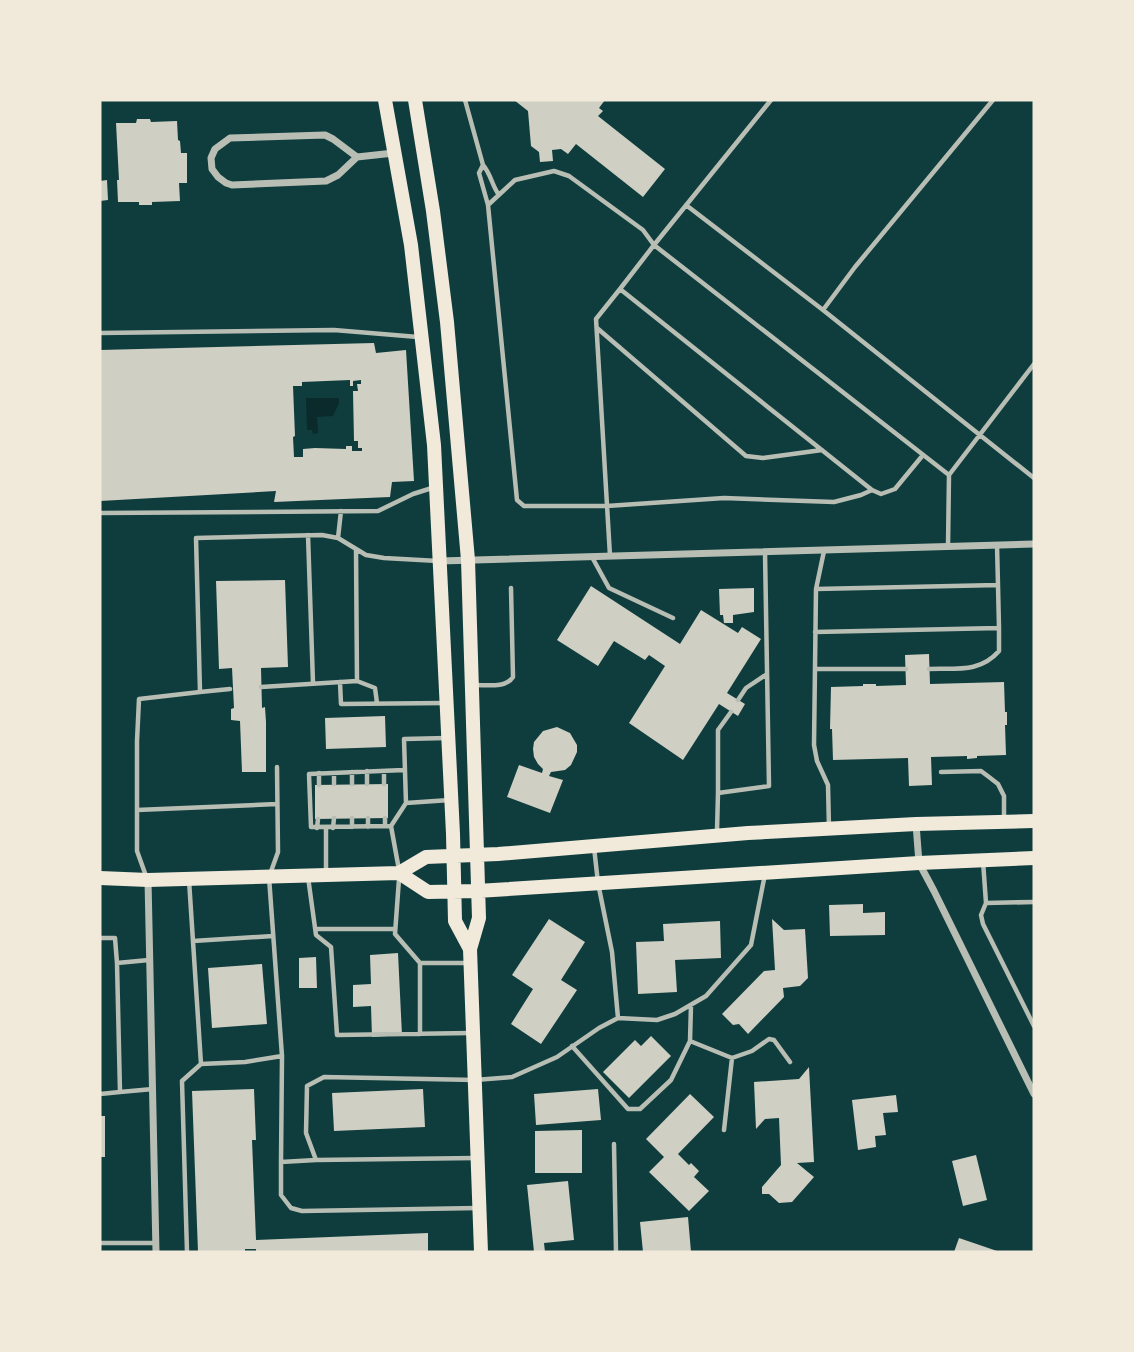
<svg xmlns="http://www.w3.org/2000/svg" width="1134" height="1352" font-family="Lato,sans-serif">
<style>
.water{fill:#0a2a2b}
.building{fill:#cfcfc3;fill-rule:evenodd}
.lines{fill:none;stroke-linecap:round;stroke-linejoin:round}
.service{stroke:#b8beb3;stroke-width:4.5}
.minor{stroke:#b8beb3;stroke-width:7}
.primary{stroke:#f1e9da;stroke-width:14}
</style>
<rect width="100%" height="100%" fill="#0f3d3e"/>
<path class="water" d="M306,398H339V403L333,416L317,417L318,433L313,434L312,430H307Z"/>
<path class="building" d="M514,100H605L599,108L603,111L598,116L665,169L643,197L576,144L568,154L561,149L552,150L553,161L540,162L539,152L531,146L528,111Z
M137,119H150L151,122L177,121L178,140L180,141L181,153H187V183H179L180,201L152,202V205H139V202H118L117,180H119L116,123H136Z
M107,180L108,200L100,201V181Z
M374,343L376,353L406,350L414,481L392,482L390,497L274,502L276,491L100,501V350ZM350,380V386H353V381L361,380V384H357L358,391H353L354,441H358V448H362V451H352V446H346V449L315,448L303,449V457H294L293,437L295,436L293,386H302V382Z
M285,580L288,667L261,668L262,708L265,707L266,722V772H242L240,721L231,720V709L234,708L232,668L219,669L216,581Z
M591,586L680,644L701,610L738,633L742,627L761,639L727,693L745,704L738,716L719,704L683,760L629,723L665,666L649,655L645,660L614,641L598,666L557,640Z
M754,588V612L733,615V623H724L723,615H720L719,589Z
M929,654L930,684L1004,682L1005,712H1007V725H1005L1006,755L977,756V758L967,759V756L931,757L932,785L909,786L908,758L833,760L832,729H830L831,687L863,686V684H876V686L906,685L905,655Z
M385,716L386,747L326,749L325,718Z
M557,727L570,733L577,745V752L571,765L565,770L551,772L549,776L563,780L550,813L507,797L519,765L542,773L543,769L538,764L534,757L533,749L534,742L543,731Z
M388,784V818L315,819V785Z
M863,904V913L885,912V935L830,936L829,905Z
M549,919L585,942L561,980L577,990L541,1044L511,1024L533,989L512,975Z
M772,919L784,930L805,929L808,978L800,986L783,988L784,997L748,1034L739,1024L733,1025L722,1014L764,971L775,970Z
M720,921L721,958L675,960L677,992L638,994L636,942L664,941L663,924Z
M398,953L402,1035L372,1037L371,1006L353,1007V985L371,984L370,955Z
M316,957L317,988H299V958Z
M262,964L267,1024L212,1028L208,968Z
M651,1036L671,1056L629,1098L603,1072L635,1040L641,1046Z
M809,1067L814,1162L797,1163L814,1177L792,1202L779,1203L769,1194H762V1187L781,1165L779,1118L765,1119L756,1129L754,1082L799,1079Z
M254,1089L256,1140H252L256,1240L428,1233V1252H256V1249H245V1252H198L192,1091Z
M423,1089L425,1127L334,1131L332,1093Z
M598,1089L601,1120L536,1125L534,1094Z
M690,1094L714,1117L678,1154L689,1165L691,1163L699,1171L694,1177L709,1191L689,1211L649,1172L664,1157L646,1139Z
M896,1095L898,1112L883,1113L886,1135L875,1136L876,1147L858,1150L852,1100Z
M100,1116H105V1157H100Z
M582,1130V1173H535V1131Z
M976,1155L987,1200L963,1206L952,1161Z
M568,1181L574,1240L544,1243L545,1252H534L527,1185Z
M688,1217L691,1252H643L640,1222Z
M959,1238L1000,1252H954Z"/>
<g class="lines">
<path class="service" d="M465,100L483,165C491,174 492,186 499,195
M771,100L654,245L620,289L872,490L881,494L895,489L923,455
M993,100L855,267L823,310L1034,478
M483,165L479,173L488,205
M686,205L823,310
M597,328L746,456L763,458L822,450
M100,333L334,330L418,337
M872,490L861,495L834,502L724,498L607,506H524L517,500L488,205L515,180L554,171L569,176L643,230L654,245L949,475
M100,513L378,511L413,494L432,488
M308,535L313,683
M338,538L341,511
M948,547L949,475L1034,364
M824,551L816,589L814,745L817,761L828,785L829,828
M610,556L596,319L620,289
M592,557L609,588L673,618
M816,589L998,585L997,545
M815,632L999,628L998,585
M815,669H906
M929,669C956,668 980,673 999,651V628
M357,681L375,688L377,703
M340,682L341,704L445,703
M475,685C488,685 506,688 513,677L511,588
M261,687L357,681L356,550
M200,692L230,689
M738,700L746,688L767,674
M404,770L309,774L311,827L391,826L406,803L404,739L447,738
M367,771V784
M384,771V784
M352,772V784
M941,772L981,771L989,777L998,784L1004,796V818
M319,773V785
M334,773V784
M718,793V730L731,712
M406,803L450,800
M137,810L277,804
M385,826V818
M391,826L399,870
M352,827V818
M368,827V818
M317,828L318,819
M326,828V873
M333,828L334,818
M717,831L718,793L769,786L765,552
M983,861L986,903L1034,902
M146,876L137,851V741L139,699L200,692L196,538L322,535L338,538L366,555L384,558L438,561
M308,877L316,935L331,947L337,1035L471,1033
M399,879L395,934L420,963
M189,880L201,1064L245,1062L282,1056L269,877L278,852L277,767
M986,903L981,915L983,924L1034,1026
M316,929H395
M100,938H115L117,963L149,960
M193,941L273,936
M618,1018L657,1020L675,1014L706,996L751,945L765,874
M420,1034V963H467
M690,1041L732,1058L724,1130
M572,1046L628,1109H640L671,1080L690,1041L691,1005
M732,1058L752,1051L769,1039L774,1040L790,1062
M120,1092L153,1089
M100,1094L120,1092L117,963
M614,1144L616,1252
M476,1158L316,1160L281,1162V1195L291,1208L302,1211L478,1208
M316,1160L306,1133L307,1086L324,1077L475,1080L512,1077L557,1057L599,1028L618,1018L612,952L598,883L594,847
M281,1162L282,1056
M100,1243H155
M187,1252L182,1081L201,1064"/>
<path class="minor" d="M357,157L333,139L325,135L230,138L215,149L211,158L212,169L218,177L226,183L232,185L326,181L338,175L357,157L394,153
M440,561L1034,544
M916,824L919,863L934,891L1034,1094
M148,880L156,1252"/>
<path class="primary" d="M385,100L411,245L434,445L453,834L455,921L470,949
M415,100L433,211L447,322L468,560L479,918L470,949L481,1252
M399,873L428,892L477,891L919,863L1034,858
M100,878L148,880L399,873L426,857L498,854L748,833L916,824L1034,821"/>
</g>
<rect width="1134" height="1352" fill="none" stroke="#f1e9da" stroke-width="203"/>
</svg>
